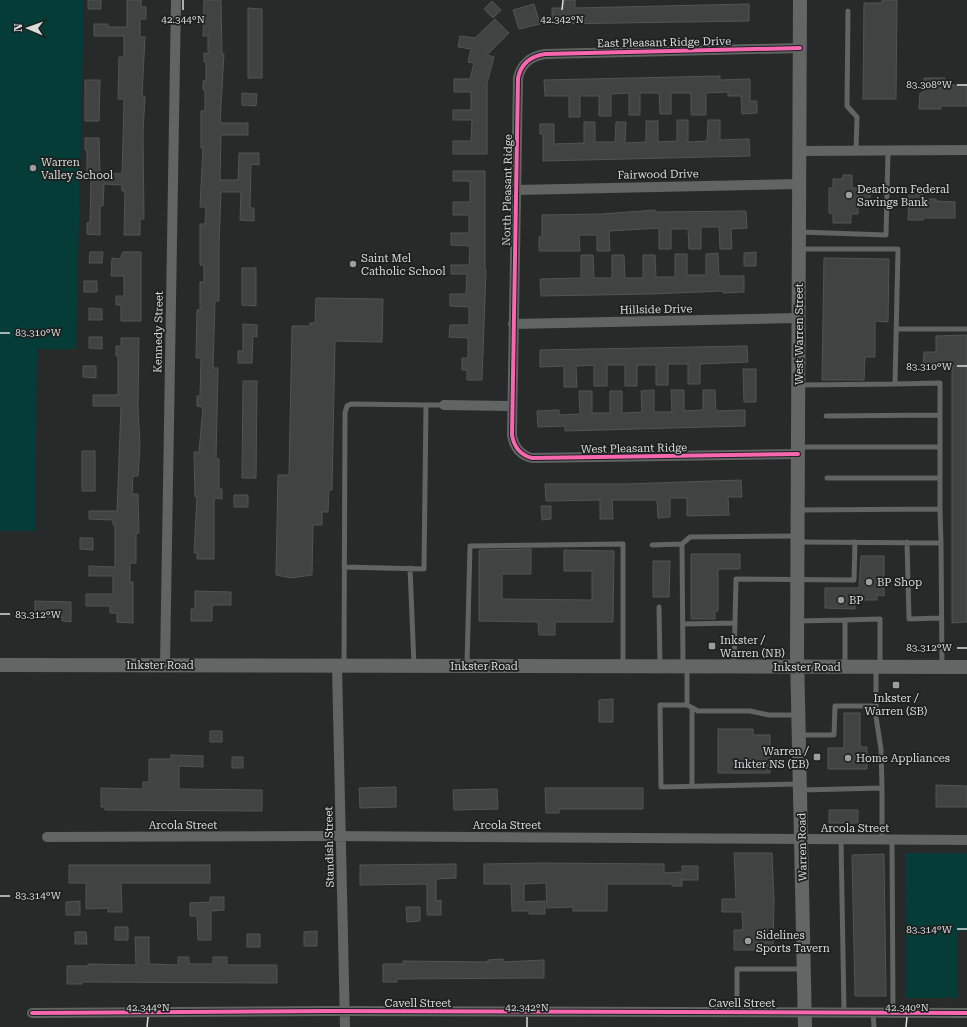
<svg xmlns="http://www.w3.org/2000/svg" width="967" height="1027" font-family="'Roboto Serif',serif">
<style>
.green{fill:#053c37}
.building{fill:#414343;stroke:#515453}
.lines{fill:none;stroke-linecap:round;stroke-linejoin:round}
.lane{stroke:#626363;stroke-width:5}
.street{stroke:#626363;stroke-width:10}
.secondary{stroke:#636665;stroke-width:14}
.cycleway-casing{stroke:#1c2120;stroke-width:6}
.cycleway{stroke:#f766af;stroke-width:4}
.ticks{fill:none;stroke:#d9dcdb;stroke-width:1.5}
.poi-dot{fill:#9b9e9d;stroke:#1c2120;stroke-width:1.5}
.labels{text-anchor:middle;stroke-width:3.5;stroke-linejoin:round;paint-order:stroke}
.street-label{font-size:11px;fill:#d9dcdb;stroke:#1c2120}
.poi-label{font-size:11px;fill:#d9dcdb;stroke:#1c2120;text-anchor:start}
.ticks-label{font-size:10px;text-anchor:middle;fill:#d9dcdb;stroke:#1c2120;stroke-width:3.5;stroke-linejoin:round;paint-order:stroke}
</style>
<rect width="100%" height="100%" fill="#272a29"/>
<path class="green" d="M0,0H84L76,349H37L35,531H0Z
M905,853H967V931H958V998H906Z"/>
<path class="building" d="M88,0H101V9H88Z
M127,0H141V7H146V19H140V37H145L142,96H145L143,134L144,219H140V235H124L125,191H122V185L104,184L103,206H100V235L87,234V223H90L91,178H87V150H85V138H99L100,173L122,174L123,141L124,99H118L119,57H124V36H94V24H108V27H127Z
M204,0H221L222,54H224L220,123H248V135H221L220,180H238L239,153H259V165L251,164L250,208H254V221L240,220L241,192H221L219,245V301H215L213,368H218L216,459H219V489H222V499L215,498L214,502V559H197V553H194L197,497H195L194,452H199L203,407L197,406V396H200L201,358H196L197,310H200V282H204V265H200V224H205L206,207H200L203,148H201V111H205V90H203V81H206V62H204V53L208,54V36H203Z
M564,0H575V8L749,4V21L552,24V8H564Z
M882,0H897L896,99H863L864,3H882Z
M492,1L501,10L493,18L484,9Z
M534,4L540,24L519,29L513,10Z
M248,8L262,9V78H248Z
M495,19L509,33L487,55L494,57L487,83V154H453V141H471L472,120H453V110H471V92H454V79H470L474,63L468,62L471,49L458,47L460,36L475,38Z
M720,76V80L750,79V101H757V113L742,114L741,96H728V92L706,93V115H691V93H671V114H660L659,93H640V115H629V93L611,94V116H599V96H580V117H569V96H545L544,80Z
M924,78H945V85H967V106H941V109H919L920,93H923Z
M85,80H100L99,121H85Z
M242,93L257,94L256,106L242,105Z
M677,120H688V142L707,141L708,120H720V140L749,139L750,156L543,161V134H540V124H554V144L584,143V122H595V142H615L616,122H626L625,143L646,142V121H658V142L677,141Z
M453,171H485V270H486L482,380H467V370H462V358H468V338L449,337L450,325H469V307L450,306V294H466L467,274H451V265H469L470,246L451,245V233H469V215H453V202H470V181H453Z
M843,175H852V188H870V202L858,201V214H851V223H833V214L829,213V188H833V179H843Z
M909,194H923V199H936V201L955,202V218H923V220H908Z
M655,210V212L746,211L747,228L731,229L732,249H720L719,227H701V249H689L688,229H671V249H659V228L609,231L610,251H597V235H579L580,251H539V237H542V215L602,214Z
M90,252H103L102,263H89Z
M123,252H141V321H121V305H116V296H124V276H111L112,258L120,259Z
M756,252V266H744V253Z
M718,253L719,276H744V292L723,293V291L650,294L541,296L540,279L581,278V255H593L594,278H612V255H624L625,278H643V255H655L656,277H675V254H687V275H706V254Z
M824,258L889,259L888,322L875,321V357H865L864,380H822Z
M242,268H256V306L242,305Z
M84,281H97V292H84Z
M316,298L383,299L382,342L335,341L332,490H329L328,512H322V525H313L312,575L291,578L276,575L278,475H289L292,326H310V323H315Z
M89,308L102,309V320H89Z
M243,324L257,325V337L253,336L252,363H238V351H243Z
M967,335V622L952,623V367H923L924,352H936V336Z
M89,337H102V349L89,348Z
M121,338H139L138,406L140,447L138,476H133L132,494H138L139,533H136V563H130V582H133V623L117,622V613H110V606H86V594H113V576H89V566L115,567V525H113V520L89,519V511H117L121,406H93V395H118V356H116V346H121Z
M747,346L748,362L700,364V384H688V364H668V385H656V365H637V386H625V365H607V386H594V365L576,366L577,387H564V366L540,367V350Z
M83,366H96V378L83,377Z
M743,369H756V402H744Z
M243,381H257L256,478H242Z
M654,390V412H672L671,390H684V411L703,410V390H715L716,411L745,410V426L565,431V426L538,427L537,411L559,410V415L580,414L579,391H592V413H610V391H622V413L642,412L641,391Z
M82,451H95V491H82Z
M741,480L742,497H728L729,515L687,516V498H670V517L658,518L657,500H612L613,519H600V500L546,501L545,484H626Z
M234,495H248V507H234Z
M541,506H551V519L542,520Z
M80,538H93V550L80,549Z
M531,549V574H502V599L592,600V571H564V550L614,551L613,622H555V635H539L538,622L479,621V550Z
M691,554H740V569H718V611H715V619H691Z
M861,556H884V596L877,595V600H855V609L825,608V588H859Z
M653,561H670L669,597H653Z
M195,591L231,592V605H212V621H191V609H195Z
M35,601L71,602V622L62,621V617H35Z
M613,699V722H599V700Z
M844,713H860V747H867V769H828V748H844Z
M718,729H753V735H770V773H718Z
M210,731H222V742H210Z
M171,755L203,756V767L179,766V789L262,790V811L105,810V807H101V788L143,789V782H149V759H171Z
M232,757H243V768H232Z
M936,785L967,786V807H936Z
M396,787V807L360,808L359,788Z
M545,788H643V809H559V813H546Z
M497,789L498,809L454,810L453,790Z
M829,810H858V823H829Z
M734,853H772L774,899L773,950H734V930H743L742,912H722V899H736Z
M884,854L886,996H855L852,855Z
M540,863L664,864V873L682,872V866H698V880H682V878V886H672V884H607V911H573V907L547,908L546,883L524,884V902L545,901V914H529V911H512L511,884H484V864Z
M456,864V878L436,879V901L441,900V915H427V884L360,885V865Z
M69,865H210V883H121L122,912H108V908L86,909V883H69Z
M210,897H224V910L211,911V940H198L197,916H190V903L210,902Z
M80,901V915H66V902Z
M406,907H420V921L407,922Z
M115,927H128V940H115Z
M317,931V946H304V932Z
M75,932H86L87,944H75Z
M247,934H260V947H247Z
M135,937H149V964L178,965V957H189V964H213V957H227V965H277V983L82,982V984H67V966H88V964L136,965Z
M503,959V962L544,960V978L397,979V982H383V964H403V961L488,962V960Z"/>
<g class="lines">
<path class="lane" d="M848,11L847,106L857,117L856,151
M800,232L886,235L888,151
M897,329H967
M800,385L895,384L898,249H801
M826,416L940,415
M800,447H940V383L895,384
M827,478H940
M799,510L940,509V447
M799,542L941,543L940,509
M907,542L909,619L941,618
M941,543L942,666
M682,544L690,537L797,536
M652,545L682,544L683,666
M344,567L424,569L426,405H444
M410,568L414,665
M659,607L660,666
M798,621L845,620
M683,624L735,623
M467,664L470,546L623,544V666
M344,665L345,413L347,406L351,404L426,405
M734,665L736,579L854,580L855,542
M845,666V620L880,619V665
M876,668V717L881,749L882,788
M687,705V668
M692,708V786
M798,715H769L750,711H698L687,705H660L661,787L799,784
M800,735H834L835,706H876
M802,790L882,788V840
M841,840L844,1011
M892,840L893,1012
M737,1012V969H804
M873,1012L874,1027"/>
<path class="street" d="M800,151L967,150
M516,190L800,184
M513,324L799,318
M444,405L512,406
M798,454L532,458C520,455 514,447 512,435L518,78C521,64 531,56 545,54L800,48
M165,665L176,0
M337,666L345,1027
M47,837L327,836L967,840
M32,1013L329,1011L967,1013"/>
<path class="secondary" d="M800,0L797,654L805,1027
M0,665L967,667"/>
<defs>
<path id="cycleway" d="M798,454L532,458C520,455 514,447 512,435L518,78C521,64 531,56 545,54L800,48
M32,1013L329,1011L967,1013"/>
</defs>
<use href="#cycleway" class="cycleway-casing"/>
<use href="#cycleway" class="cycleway"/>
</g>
<path class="ticks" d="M183,10V0M562,10L563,0M957,85H967M0,333H10M957,366H967M0,614H10M957,648H967M0,896H10M957,929H967M147,1027L148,1017M527,1027V1017M906,1027L907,1017"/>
<g class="poi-dot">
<circle cx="33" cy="168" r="4"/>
<circle cx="849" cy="195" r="4"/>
<circle cx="353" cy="264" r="4"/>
<circle cx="869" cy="582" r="4"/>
<circle cx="841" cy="600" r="4"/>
<rect x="708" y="642" width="8" height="8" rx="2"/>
<rect x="892" y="681" width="8" height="8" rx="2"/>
<rect x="813" y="753" width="8" height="8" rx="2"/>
<circle cx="848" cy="758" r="4"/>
<circle cx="748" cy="941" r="4"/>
</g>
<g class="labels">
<g class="street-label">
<text transform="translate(664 42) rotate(-1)" y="4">East Pleasant Ridge Drive</text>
<text transform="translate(658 174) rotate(-1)" y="4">Fairwood Drive</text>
<text transform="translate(507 190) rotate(-89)" y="4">North Pleasant Ridge</text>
<text transform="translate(656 309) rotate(-1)" y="4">Hillside Drive</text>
<text transform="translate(158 332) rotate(-89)" y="4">Kennedy Street</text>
<text transform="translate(799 334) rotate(-90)" y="4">West Warren Street</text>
<text transform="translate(634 448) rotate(-1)" y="4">West Pleasant Ridge</text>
<text x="160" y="669">Inkster Road</text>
<text x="484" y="670">Inkster Road</text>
<text x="807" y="671">Inkster Road</text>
<text x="183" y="829">Arcola Street</text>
<text x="507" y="829">Arcola Street</text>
<text x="855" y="832">Arcola Street</text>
<text transform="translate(329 847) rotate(-91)" y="4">Standish Street</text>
<text transform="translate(802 847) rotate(-91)" y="4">Warren Road</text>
<text x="418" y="1007">Cavell Street</text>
<text x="742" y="1007">Cavell Street</text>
</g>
<g class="poi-label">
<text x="41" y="166">Warren<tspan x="41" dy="13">Valley School</tspan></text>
<text x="857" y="193">Dearborn Federal<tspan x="857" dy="13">Savings Bank</tspan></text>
<text x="361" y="262">Saint Mel<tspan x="361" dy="13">Catholic School</tspan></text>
<text x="877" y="586">BP Shop</text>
<text x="849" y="604">BP</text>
<text x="720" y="644">Inkster /<tspan x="720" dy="13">Warren (NB)</tspan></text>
<text x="896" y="702" text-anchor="middle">Inkster /<tspan x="896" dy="13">Warren (SB)</tspan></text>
<text x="809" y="755" text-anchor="end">Warren /<tspan x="809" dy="13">Inkter NS (EB)</tspan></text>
<text x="856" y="762">Home Appliances</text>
<text x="756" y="939">Sidelines<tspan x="756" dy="13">Sports Tavern</tspan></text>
</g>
</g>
<g class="ticks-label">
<text x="183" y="23">42.344°N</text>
<text x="562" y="23">42.342°N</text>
<text x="929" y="88">83.308°W</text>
<text x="38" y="336">83.310°W</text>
<text x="929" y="370">83.310°W</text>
<text x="38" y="618">83.312°W</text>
<text x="929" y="651">83.312°W</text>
<text x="38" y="899">83.314°W</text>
<text x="929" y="933">83.314°W</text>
<text x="148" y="1011">42.344°N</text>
<text x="527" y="1011">42.342°N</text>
<text x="907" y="1011">42.340°N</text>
</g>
<g transform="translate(28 28) rotate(272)" stroke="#1c2120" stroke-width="3" paint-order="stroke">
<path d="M0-3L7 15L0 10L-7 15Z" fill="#d9dcdb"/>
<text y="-6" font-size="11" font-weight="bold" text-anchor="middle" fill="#d9dcdb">N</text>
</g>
</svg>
